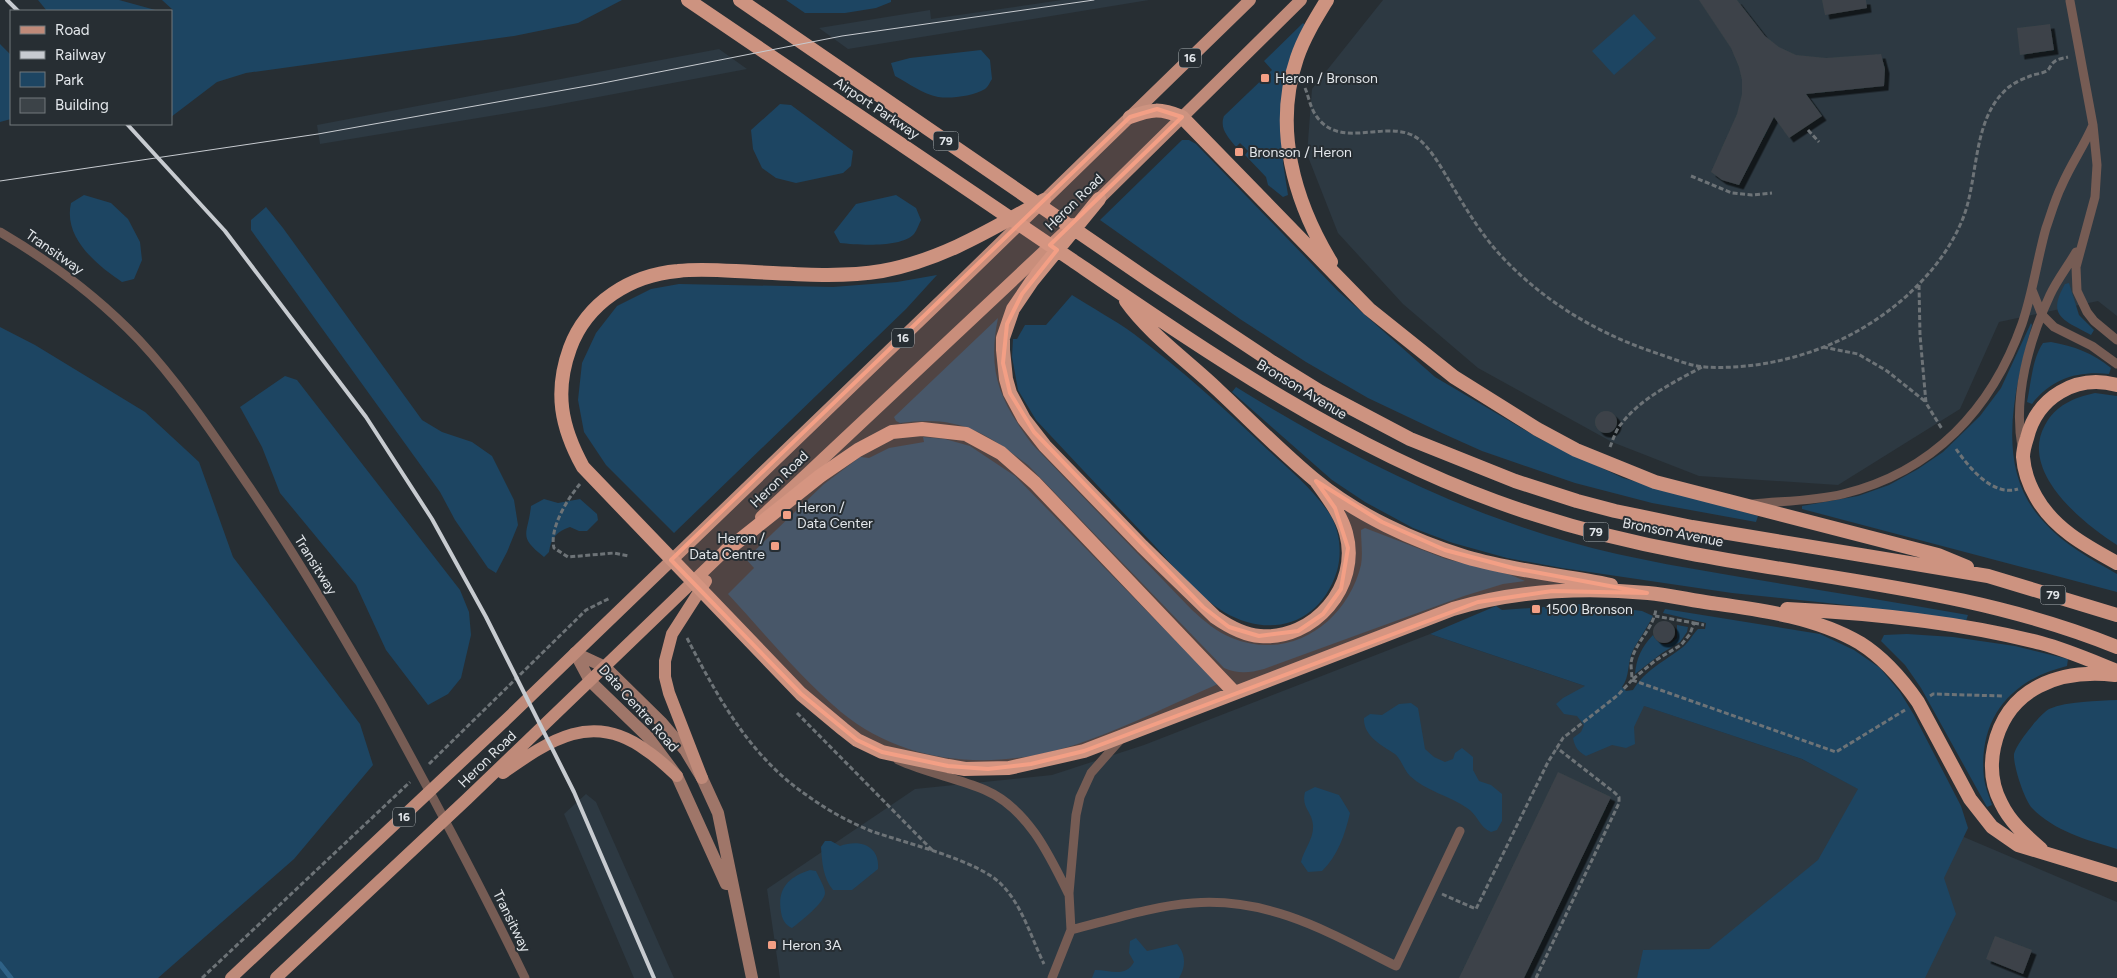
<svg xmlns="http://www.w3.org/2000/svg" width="2117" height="978" font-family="Figtree,sans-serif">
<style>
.built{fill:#2d3942}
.green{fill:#1d4562}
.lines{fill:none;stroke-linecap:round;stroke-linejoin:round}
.stream{stroke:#2f6287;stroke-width:5}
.building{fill:#3c4348;filter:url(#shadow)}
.path{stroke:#6d7377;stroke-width:3;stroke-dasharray:5 2.5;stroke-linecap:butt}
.service{stroke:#765c54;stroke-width:9}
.secondary{stroke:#9f7669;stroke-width:12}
.primary{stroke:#bf8a79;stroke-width:12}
.trunk{stroke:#cd9380;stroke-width:14}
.tram{stroke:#c7cbd0;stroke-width:1}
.rail{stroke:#c7cbd0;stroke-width:4}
.marked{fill:#f39f85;fill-opacity:0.2;stroke:#f39f85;stroke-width:4;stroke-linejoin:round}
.poi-dot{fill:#f39f85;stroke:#272e33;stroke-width:2}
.labels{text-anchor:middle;stroke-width:4;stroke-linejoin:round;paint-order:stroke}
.shield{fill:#272e33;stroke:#abb0b4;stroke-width:1}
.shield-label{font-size:12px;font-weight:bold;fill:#e3e7eb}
.poi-label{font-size:14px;fill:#e3e7eb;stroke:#272e33;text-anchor:start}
.street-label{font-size:14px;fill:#e3e7eb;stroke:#272e33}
</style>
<defs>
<filter id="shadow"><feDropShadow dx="4.5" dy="4.5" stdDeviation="0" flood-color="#0009"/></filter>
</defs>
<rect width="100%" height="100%" fill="#272e33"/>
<path class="built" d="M1062,0H1149L848,49L819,28L930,10L931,19Z
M1383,0H2117V316L2098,301L1999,322L1960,409L1838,485L1699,476L1612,442L1478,368L1403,304L1338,233L1307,154L1312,89Z
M719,49L747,69L545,107L320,144L317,125Z
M1430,634L1802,759L1893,807L2117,902V978H780L767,889L915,789L1052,775L1144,745Z
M586,794L596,802L674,978H634L564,814Z"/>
<path class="green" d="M38,0H119L159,11H47Z
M162,0H622L578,23L514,36L246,73L217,82L171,117V11H162L173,10Z
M786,0H891V2L876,8L845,13H805Z
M1634,14L1656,38L1614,75L1592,51Z
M1303,23L1305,25L1285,79L1283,163L1288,195L1283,197L1268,185L1266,177L1245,155L1248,151L1240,143L1236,147C1229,138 1219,129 1224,116L1272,70L1264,61Z
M0,44L11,55V119L0,122Z
M981,50L990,60L992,79C990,82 988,87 985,89C973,96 951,99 938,97C923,94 908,83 895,76L891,63L910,58Z
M780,104L791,105L853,151L851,166L843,173L796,183L776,178L762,168L753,149L751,130Z
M1182,140H1189L1196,144L1338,291L1435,377L1540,439L1623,478L1758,516L1756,522L1652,503L1575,483L1482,451L1444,434L1368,398L1306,362L1240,319L1100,220Z
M84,195L111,203L128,219L140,242L142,260L134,279L122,282C97,265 63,238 71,203Z
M896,195L916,208L921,220C919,224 917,230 914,234C901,248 859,245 840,243L834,232L856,204Z
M266,207L283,228L422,420L442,432L472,442L492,456L514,500L518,525L507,552L496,573L488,568L455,520L440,492L251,230V220Z
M937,275L906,309L674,533L606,465L584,432L578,400L582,363L596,333L617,306L651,289L679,284L833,287L897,282Z
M2069,283L2079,315L2094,330L2091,335C2064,320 2046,317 2065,284Z
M1072,295C1092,308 1115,320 1134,334C1182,370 1226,410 1269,451C1291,471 1315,491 1331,516C1340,532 1342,554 1337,571C1320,625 1270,639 1224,612C1196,595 1175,568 1154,545C1114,503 1075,462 1036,420L1018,390L1012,357L1013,339H1017L1025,325H1046Z
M998,318C987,372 1000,401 1032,444L1192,610C1204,621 1217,632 1232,638C1291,662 1347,622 1361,565C1363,554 1361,541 1361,530L1365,528L1446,559L1511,575L1525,581L1503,584L1464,596L1264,669C1249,673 1238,674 1224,668L1028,465C984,431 957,415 900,423L896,421L894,417Z
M2031,323L2032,325C2015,387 1993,468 2043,521C2063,544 2091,559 2117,574V592L1802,509V506L1858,496L1889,485L1918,469L1943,452L1980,416L2001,388Z
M0,327L35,345L145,412L199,462L233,557L360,724L373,765L294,859L158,978H0Z
M2051,342C2074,346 2093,353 2111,368L2109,374C2078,371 2052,378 2032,404L2027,402C2031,384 2032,359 2043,343Z
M285,376L297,380L460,590L469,612L471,635L461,678L448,694L428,705L386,650L356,585L280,493L262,447L240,407Z
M1236,387C1342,452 1450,508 1570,542C1634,560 1699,570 1765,581C1832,592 1900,603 1968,615L1966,621L1846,605L1732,593L1562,568L1507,558L1453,543L1413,528L1365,502L1332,480L1232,392Z
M2095,393L2117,396V545C2082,523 2019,471 2045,425C2056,405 2073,398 2095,393Z
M923,437L945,439L970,446L1015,476L1218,684C1174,703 1131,725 1086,741C1005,771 910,769 841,712C800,677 765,634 728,594L754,568L746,559L824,484L860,457L869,458L889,448L924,442Z
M544,499L558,503L580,499L597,514L598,520L587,531H579L570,527C557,531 551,538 549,552L544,557C517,536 528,535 531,506Z
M1584,604L1642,611L1653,616C1647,628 1639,639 1633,650C1627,663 1630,677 1622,687L1626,691L1633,690C1645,670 1665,661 1683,647C1689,642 1693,634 1698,629H1705L1706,623L1663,613L1665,609L1820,634L1854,650L1880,668L1900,692L1914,715L1961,806L1968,828L1944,878L1956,914L1925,978H1637L1643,950L1709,949L1818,860L1858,789L1802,759L1644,706L1634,727L1635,744L1626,748L1612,745L1586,756C1578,751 1575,748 1573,738L1581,732L1584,725L1577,716L1564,714L1556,704L1563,698L1585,686L1430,634L1496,606L1502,610Z
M1677,625L1688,627L1687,632L1680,642L1662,653L1635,674C1636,659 1642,646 1653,635C1659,646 1668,648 1677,638Z
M1907,634L1953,637L2015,646L2068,659L2067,666C2010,680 1978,719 1984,778C1985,787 1989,796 1992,805L1987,807L1921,688L1905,665L1881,641L1884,635Z
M2117,700V849C2087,840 2054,831 2032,808C2024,799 2013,765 2014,754C2016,744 2040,714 2049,709C2068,701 2097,701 2117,700Z
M1411,703L1418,708L1425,749L1434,757L1445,762L1453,759L1455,753L1462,748L1473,757V770L1479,781L1491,785L1502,794V821L1497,830L1491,832C1479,827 1478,815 1467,808C1450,796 1426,791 1410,776C1404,770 1401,759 1395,754C1382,746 1363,736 1364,718L1370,714L1382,715L1399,704Z
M1315,787L1339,795L1350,813C1345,834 1338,856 1322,871L1308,872L1301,862C1304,849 1314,839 1313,825C1312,811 1301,808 1305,792Z
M825,841H831L840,846C859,839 880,845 878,869L852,890H833C823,878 822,862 821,847Z
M810,870L816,871C819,878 825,887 825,893C825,902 800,922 792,928C785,925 782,919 781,912C777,889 788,877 810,870Z
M1136,938L1147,951L1177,944C1186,954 1186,967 1179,978H1092L1095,970C1111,970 1125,978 1134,962L1129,953L1130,941Z"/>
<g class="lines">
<path class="stream" d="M0,964L11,978"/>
</g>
<path class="building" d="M1699,0H1737L1765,36L1779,47L1796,55L1826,58L1881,54L1885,69L1884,86L1806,94L1822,116L1789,138L1774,117L1739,185L1722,180L1711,172L1737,114L1742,94V80L1739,67L1731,48Z
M1822,0H1866L1867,8L1825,15Z
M2050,24L2054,50L2020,55L2017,28Z
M1595 422a11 11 0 1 1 22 0a11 11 0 1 1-22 0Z
M1653 632a11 11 0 1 1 22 0a11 11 0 1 1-22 0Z
M1558,772L1611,797L1524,978H1459Z
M1995,936L2032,950L2023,974L1986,959Z"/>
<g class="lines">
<path class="path" d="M1305,88C1309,97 1310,108 1317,117C1343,153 1394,113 1423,143C1434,154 1442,169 1450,182C1466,209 1482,236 1504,259C1547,304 1601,335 1659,354C1674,359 1690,366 1705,367C1755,370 1809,357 1852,334C1897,310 1940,271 1961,223C1980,181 1970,119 2009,87C2014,83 2022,79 2028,77C2033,74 2043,74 2048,70C2050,68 2051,64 2054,62C2057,59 2064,58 2068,57
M1808,130L1819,142
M1691,176L1732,193L1752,195L1772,193
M1919,285L1920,335L1926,403L1942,429
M1823,347L1858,354L1887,371L1926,402
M1610,447C1613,440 1616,429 1622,423C1641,398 1676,381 1702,367
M1956,449C1968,466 1992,497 2018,489
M580,484C568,498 549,528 554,548L568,557L614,553L629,556
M1694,623L1704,625
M687,638C718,698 751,758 808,796C827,810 849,822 871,831C905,843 977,860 1001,884C1022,905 1031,937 1044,964
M1633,679L1656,660L1681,645L1690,634L1694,623L1655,616
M1632,680L1836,752L1905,710
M1930,696L1933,694L2003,696
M797,713L934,852
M429,764L586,610L610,598
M1442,894L1476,909L1548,762L1563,738L1618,695L1632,680C1632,675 1631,668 1631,663C1634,643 1653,630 1656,609
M202,978L410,782
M1536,978L1619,803V797L1615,793L1557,748"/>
<path class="service" d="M2070,1L2093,125L2097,165L2095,197L2076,267L2077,291L2087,312L2094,321L2117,340
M0,232C51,262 98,297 139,340C181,385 215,437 250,488C297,557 339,629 381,702C431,793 480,884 525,978
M2032,290L2042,315L2054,327L2092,346L2117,364
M2022,447C2013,397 2029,340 2050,295C2057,280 2068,266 2076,252
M1753,504C1783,501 1814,501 1843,494C1933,472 1992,409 2022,324C2033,292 2037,260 2046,228C2051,214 2055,199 2062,185C2071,164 2084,146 2093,125
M898,760C926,773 957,778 985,790C1027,808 1049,854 1068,893
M1071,930C1110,920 1152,906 1193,903C1270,897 1330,933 1396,966L1460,831
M1052,978L1071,930L1069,893L1076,815L1080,797L1091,773L1121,739"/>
<path class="secondary" d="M575,653L605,667L661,722L685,750L702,778L718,813L752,978
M575,653L590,681L648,737L677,776L726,884"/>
<path class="primary" d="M1093,205L1301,0
M761,517L1073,224
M503,773C550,740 593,710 647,751C658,758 667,767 677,776
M702,778L669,693L665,677V661L672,634L706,581
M231,978L511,715L956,286L1250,0
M276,978L467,799L732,544"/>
<path class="trunk" d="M688,0C816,87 944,174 1072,260C1207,352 1341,445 1495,501C1558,524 1623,541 1688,553C1835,581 1976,590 2117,647
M740,0L1150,281L1272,362L1319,391L1410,439L1515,481L1577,501L1615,511L1692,527L1988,576L2117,615
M1327,0C1316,18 1304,37 1297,58C1273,128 1294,201 1331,262
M1130,117C1152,109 1160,108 1182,117L1369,309L1454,377L1537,429L1576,450L1655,482L1938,555L1967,567
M1099,199L1032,281L1013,309L1003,338V350L1006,379L1010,393L1024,419L1045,446L1142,546L1215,617C1228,626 1243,635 1260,636C1313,641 1361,586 1346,533C1341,514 1327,497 1316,481
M1044,200C992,229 942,260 882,271C840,278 796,274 754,272C729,271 703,268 678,271C631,275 587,302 570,348C554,392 561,427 583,467L801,694L843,729L857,740L882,752L948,766L965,769L1009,768L1084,751L1453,609C1517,590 1582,587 1648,593C1669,595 1690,600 1711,603C1761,610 1816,617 1860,643C1884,658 1902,679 1918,702L1970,799L1992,827L2018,845L2117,875
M1126,301C1150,335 1188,361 1218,390C1250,420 1281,452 1315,480C1357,515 1414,541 1466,557C1513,571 1563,575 1611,585
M2117,385C2076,374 2037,397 2027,438C2025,444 2023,451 2023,457C2024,470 2029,485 2036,497C2054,529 2086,546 2117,563
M726,551L820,476L858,450L892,432L922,429L966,434L1001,453L1035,483L1234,692
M1787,609C1872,613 1959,622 2041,643C2067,650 2092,661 2117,671
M2041,849C2025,835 2010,822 2001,803C1992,786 1990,766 1994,747C2007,687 2060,669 2115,675"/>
<path class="tram" d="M0,181L318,134L598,84L842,36L1094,0"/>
<path class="rail" d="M7,0L18,11
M127,124L225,231L366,417L432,519L486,617L574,792L654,978"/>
</g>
<path class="marked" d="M1157,109L1182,117L1050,245L1057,250L1022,294L1007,324L1003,363L1010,393L1034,432L1203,607L1229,627L1259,636L1298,631L1323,614L1341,589L1348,548L1335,508L1316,481L1382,522L1445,550L1513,568L1647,593L1552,591L1478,602L1084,751L1031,764L988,769L948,766L882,752L857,740L801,694L671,560L1130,117Z"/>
<g class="poi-dot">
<rect x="1260" y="73" width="10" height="10" rx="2.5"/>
<rect x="1234" y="147" width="10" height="10" rx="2.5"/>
<rect x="782" y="510" width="10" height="10" rx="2.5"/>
<rect x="770" y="541" width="10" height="10" rx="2.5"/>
<rect x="1531" y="604" width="10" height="10" rx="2.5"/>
<rect x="767" y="940" width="10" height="10" rx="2.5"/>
</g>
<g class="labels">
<g class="shield">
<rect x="1179" y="48.5" width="22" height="19" rx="4"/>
<rect x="933.5" y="131.5" width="25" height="19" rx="4"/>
<rect x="892" y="328.5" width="22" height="19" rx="4"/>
<rect x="1583.5" y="522.5" width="25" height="19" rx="4"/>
<rect x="2040.5" y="585.5" width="25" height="19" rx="4"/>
<rect x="393" y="807.5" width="22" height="19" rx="4"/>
</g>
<g class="shield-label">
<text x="1190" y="62">16</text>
<text x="946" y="145">79</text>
<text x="903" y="342">16</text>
<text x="1596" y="536">79</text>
<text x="2053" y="599">79</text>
<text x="404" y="821">16</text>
</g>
<g class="poi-label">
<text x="1275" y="83">Heron / Bronson</text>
<text x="1249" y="157">Bronson / Heron</text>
<text x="797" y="512">Heron /<tspan x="797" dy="16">Data Center</tspan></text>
<text x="765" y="543" text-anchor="end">Heron /<tspan x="765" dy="16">Data Centre</tspan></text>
<text x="1546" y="614">1500 Bronson</text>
<text x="782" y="950">Heron 3A</text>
</g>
<g class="street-label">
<text transform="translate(877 108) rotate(34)" y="5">Airport Parkway</text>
<text transform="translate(1074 202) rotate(-44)" y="5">Heron Road</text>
<text transform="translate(55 252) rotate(35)" y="5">Transitway</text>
<text transform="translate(1302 389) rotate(31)" y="5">Bronson Avenue</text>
<text transform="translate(779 479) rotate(-44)" y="5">Heron Road</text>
<text transform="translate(1673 532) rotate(11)" y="5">Bronson Avenue</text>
<text transform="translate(316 565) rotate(58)" y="5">Transitway</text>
<text transform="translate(639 708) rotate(48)" y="5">Data Centre Road</text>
<text transform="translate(487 759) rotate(-44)" y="5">Heron Road</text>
<text transform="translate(512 921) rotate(64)" y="5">Transitway</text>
</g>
</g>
<rect x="10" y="10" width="162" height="115" fill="#272e33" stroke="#72787d"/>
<rect x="20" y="26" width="25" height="8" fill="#bf8a79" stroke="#72787d"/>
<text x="55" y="35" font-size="15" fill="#e3e7eb">Road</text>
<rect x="20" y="51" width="25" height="8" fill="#c7cbd0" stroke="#72787d"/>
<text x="55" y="60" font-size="15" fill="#e3e7eb">Railway</text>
<rect x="20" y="72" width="25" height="15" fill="#1d4562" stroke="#72787d"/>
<text x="55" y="85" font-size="15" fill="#e3e7eb">Park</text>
<rect x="20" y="98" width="25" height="15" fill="#3c4348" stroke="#72787d"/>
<text x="55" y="110" font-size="15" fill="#e3e7eb">Building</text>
</svg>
